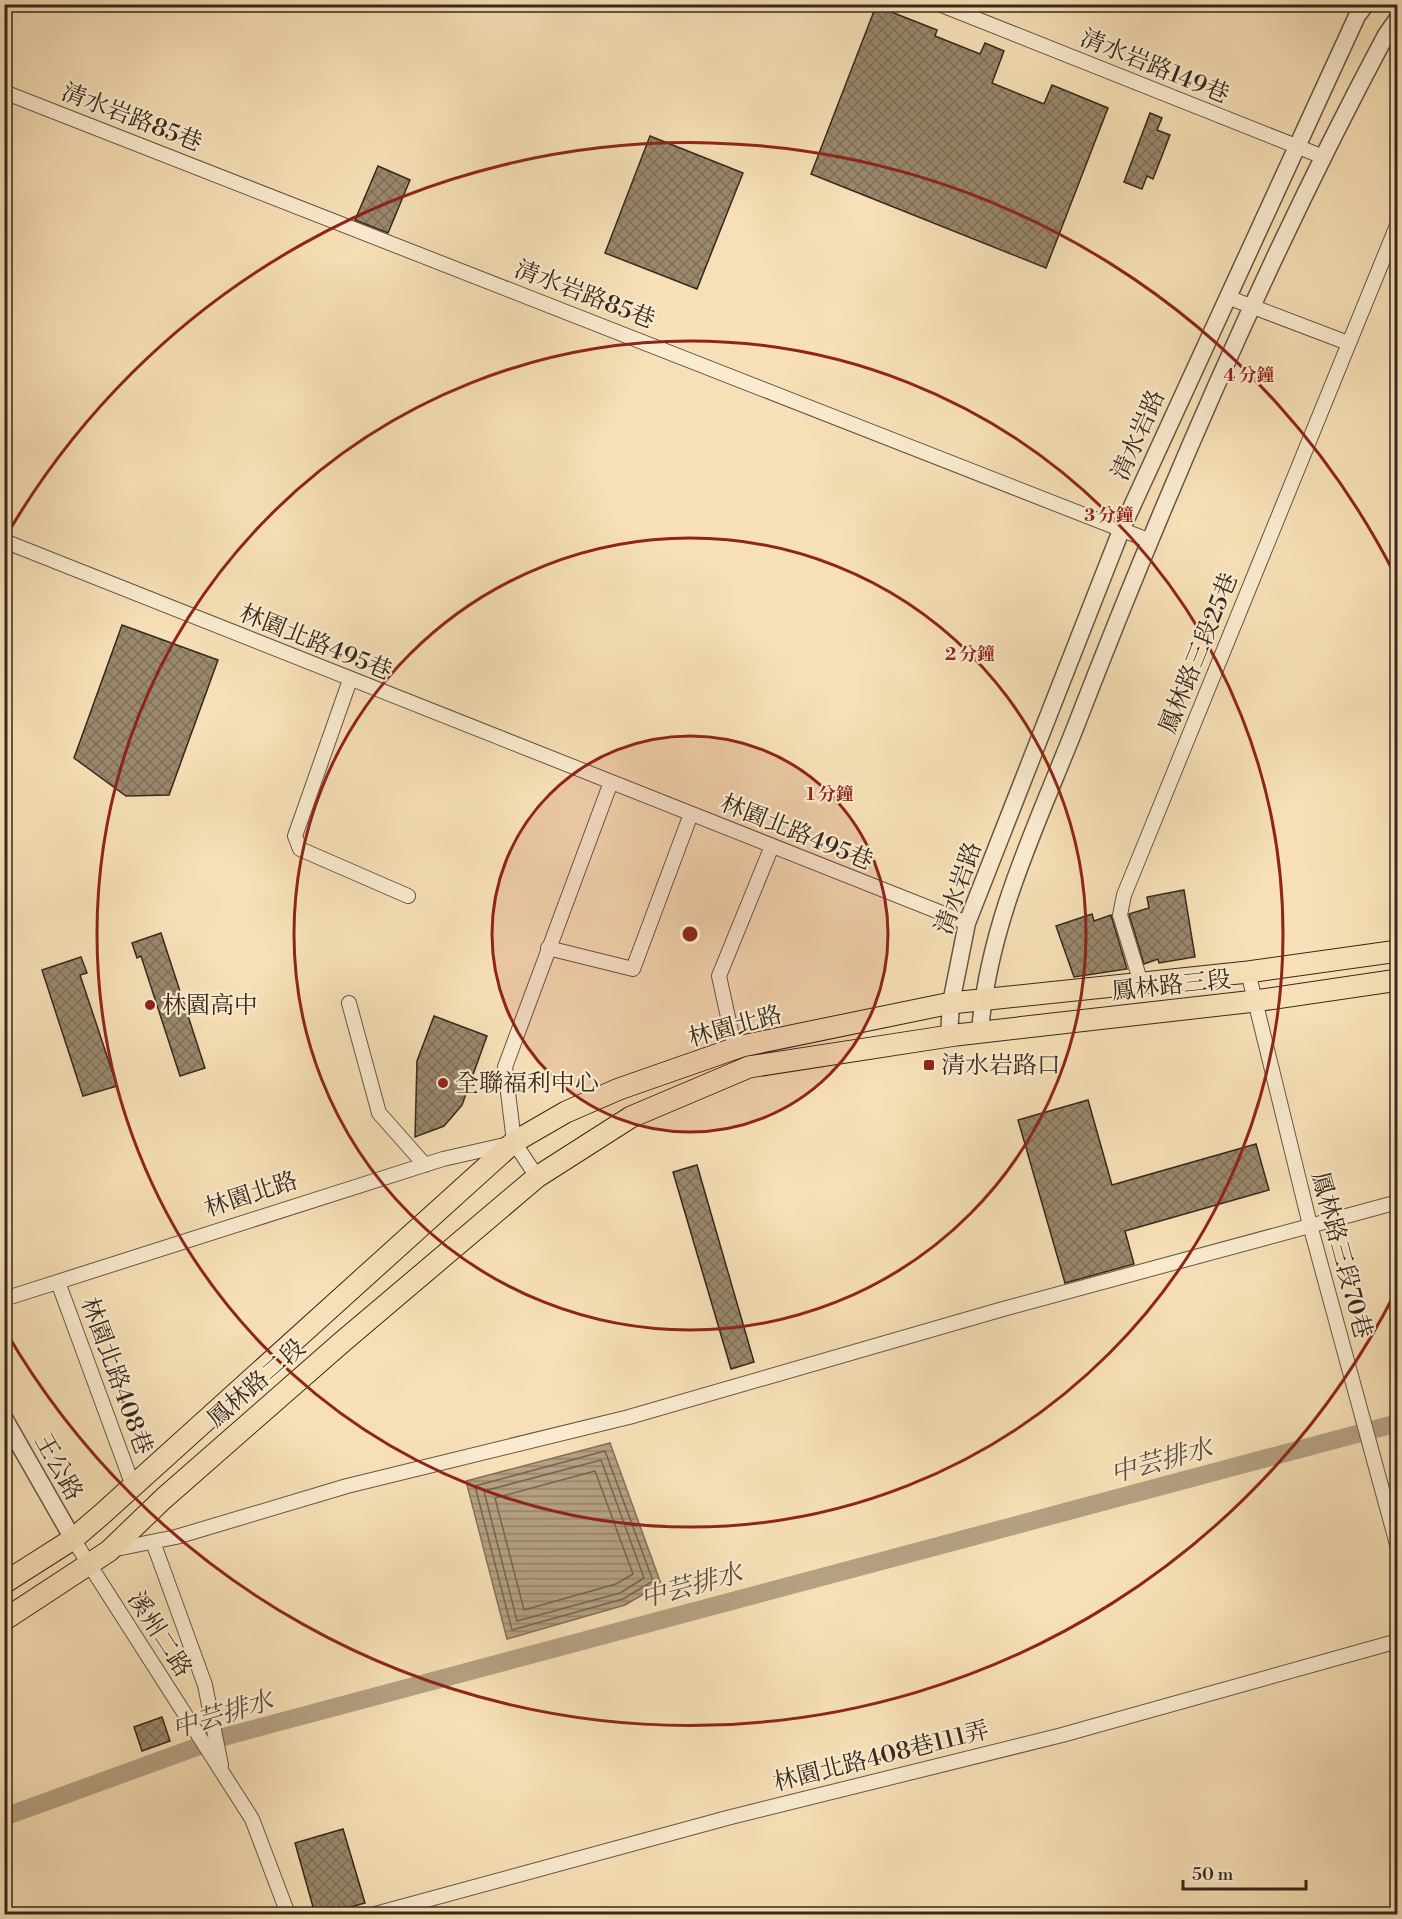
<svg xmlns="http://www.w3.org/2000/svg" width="1402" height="1919" font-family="'Libre Bodoni','Noto Serif TC',serif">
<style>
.water{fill:url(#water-rules);stroke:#82715a;stroke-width:1.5}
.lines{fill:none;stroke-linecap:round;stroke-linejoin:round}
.shore{stroke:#766450;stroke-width:1.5}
.canal{stroke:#b5a183;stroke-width:18}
.building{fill:url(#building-cross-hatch);stroke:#36281d;stroke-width:1.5}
.minor-casing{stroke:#665644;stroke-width:16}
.tertiary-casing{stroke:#665644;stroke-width:19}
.primary-casing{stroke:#36281d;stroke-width:23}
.minor{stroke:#faebd0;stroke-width:14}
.tertiary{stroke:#faebd0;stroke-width:16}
.primary{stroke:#f7e0b7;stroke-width:21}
.ring{fill:none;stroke:#8f2418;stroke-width:3}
.poi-dot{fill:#8f2418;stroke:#faebd0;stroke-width:2}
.labels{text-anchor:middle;stroke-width:4.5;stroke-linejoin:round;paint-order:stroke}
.street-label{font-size:24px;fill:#36281d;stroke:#faebd0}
.poi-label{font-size:24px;fill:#36281d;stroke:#faebd0;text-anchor:start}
.water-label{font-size:26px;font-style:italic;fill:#5c4c3c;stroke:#faebd0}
.centre{fill:#8f2418;stroke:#faebd0;stroke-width:3}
.ring-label{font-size:18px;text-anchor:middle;font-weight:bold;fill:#8f2418;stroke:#faebd0;stroke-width:4.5;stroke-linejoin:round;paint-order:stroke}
</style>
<defs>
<pattern id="water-rules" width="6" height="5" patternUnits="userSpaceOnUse" patternTransform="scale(1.5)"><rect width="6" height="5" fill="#b5a183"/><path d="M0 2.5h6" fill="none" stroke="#94836b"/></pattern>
<pattern id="building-cross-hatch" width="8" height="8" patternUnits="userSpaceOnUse" patternTransform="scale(1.5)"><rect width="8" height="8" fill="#9a886d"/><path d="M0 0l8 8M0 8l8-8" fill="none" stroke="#7e6f59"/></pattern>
</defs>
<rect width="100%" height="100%" fill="#f7e0b7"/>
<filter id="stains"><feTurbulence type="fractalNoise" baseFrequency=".00333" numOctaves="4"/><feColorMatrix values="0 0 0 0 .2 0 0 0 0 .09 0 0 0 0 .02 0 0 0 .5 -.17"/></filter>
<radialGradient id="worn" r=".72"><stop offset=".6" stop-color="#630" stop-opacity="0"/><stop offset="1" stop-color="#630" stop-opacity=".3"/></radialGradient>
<path class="water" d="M610,1443L661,1584L625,1605L507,1639L466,1481Z"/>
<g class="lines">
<path class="shore" d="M605,1451L653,1581L623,1599L512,1630L475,1486Z
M601,1460L644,1578L620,1593L517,1621L484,1491Z
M595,1471L633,1574L616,1584L524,1610L495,1498Z"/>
<path class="canal" d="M4,1817L227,1736L1398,1423"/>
</g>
<path class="building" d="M876,6L937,30L935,36L980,54L985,43L1004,51L992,83L1044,104L1052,85L1108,108L1046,268L811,174Z
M1150,113L1162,118L1157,130L1170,135L1153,179L1147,176L1142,189L1124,182Z
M650,136L743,173L697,289L605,253Z
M378,166L410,180L388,233L355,220Z
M122,625L218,660L169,795L126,796L74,758Z
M1184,890L1195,957L1159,963L1158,959L1144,964L1129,914L1149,908L1147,897Z
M1092,914L1094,921L1111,915L1127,969L1074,977L1056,926Z
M161,933L205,1068L180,1076L141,956L137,958L132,943Z
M81,957L87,973L80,975L117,1086L83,1096L42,970Z
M434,1016L487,1036L462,1105L444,1126L415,1137L417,1061Z
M1088,1100L1112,1185L1256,1144L1269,1190L1125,1231L1134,1264L1065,1283L1018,1120Z
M697,1165L754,1362L731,1369L673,1172Z
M162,1717L170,1741L142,1751L134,1727Z
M343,1829L365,1903L325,1914H315L295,1843Z"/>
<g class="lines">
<defs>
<path id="minor" d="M939,4L1321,156
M4,92L1148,540
M1227,297L1348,343
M4,541L967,923
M350,680L295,836L300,849L408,896
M548,948L633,969L691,814
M1248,972L1310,1225L1398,1548
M1141,983L1120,915L1124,895L1398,223
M349,1003L379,1113L425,1165
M735,1049L719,976L772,846
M537,1177L514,1142L505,1067L611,782
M58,1282L133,1486
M4,1299L443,1159L509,1144
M73,1539L252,1819L288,1914
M153,1542L205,1685L221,1765
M111,1550L176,1537L347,1486L629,1417L1003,1309L1398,1202
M375,1914L727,1818L1062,1735L1398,1641"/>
<path id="tertiary" d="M980,1032C988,923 1038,823 1077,723C1168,488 1268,256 1386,35L1398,18
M949,1036L951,1003L967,923L1122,528L1357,16L1366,4
M4,1418L73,1539"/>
<path id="primary" d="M4,1583L73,1539L101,1515L514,1142L566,1112L619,1089L742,1046L951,1003L1248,972L1398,951
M4,1620L109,1551L163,1499L341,1343L537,1177L631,1117L749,1067L956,1035L1255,1001L1398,980"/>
</defs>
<use href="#minor" class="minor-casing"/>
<use href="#tertiary" class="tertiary-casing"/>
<use href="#primary" class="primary-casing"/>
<use href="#minor" class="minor"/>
<use href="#tertiary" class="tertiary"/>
<use href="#primary" class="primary"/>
</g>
<circle cx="690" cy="934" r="198" fill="#8f2418" fill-opacity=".12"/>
<g class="ring">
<circle cx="690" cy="934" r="198"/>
<circle cx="690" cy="934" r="396"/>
<circle cx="690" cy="934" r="593"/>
<path d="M1395 1293A791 791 0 0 1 5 1330M5 538A791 791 0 0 1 1395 575"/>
</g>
<g class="poi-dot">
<circle cx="150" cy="1005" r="6"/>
<rect x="923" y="1059" width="12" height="12" rx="3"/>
<circle cx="443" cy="1083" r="6"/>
</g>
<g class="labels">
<g class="street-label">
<text transform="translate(1155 66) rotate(22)" y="8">清水岩路149巷</text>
<text transform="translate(132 117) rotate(21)" y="8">清水岩路85巷</text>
<text transform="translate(585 294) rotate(21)" y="8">清水岩路85巷</text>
<text transform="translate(1138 435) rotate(-66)" y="8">清水岩路</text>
<text transform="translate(316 642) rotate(22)" y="8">林園北路495巷</text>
<text transform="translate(1198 653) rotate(-68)" y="8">鳳林路三段25巷</text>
<text transform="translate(797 832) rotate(22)" y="8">林園北路495巷</text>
<text transform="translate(958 888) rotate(-71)" y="8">清水岩路</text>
<text transform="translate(1171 985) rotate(-6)" y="8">鳳林路三段</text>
<text transform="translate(735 1026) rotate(-15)" y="8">林園北路</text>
<text transform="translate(251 1194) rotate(-18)" y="8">林園北路</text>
<text transform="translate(1342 1255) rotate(75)" y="8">鳳林路三段70巷</text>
<text transform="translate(117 1376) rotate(70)" y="8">林園北路408巷</text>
<text transform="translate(256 1383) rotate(-41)" y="8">鳳林路二段</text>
<text transform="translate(59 1467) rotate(61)" y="8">王公路</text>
<text transform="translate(160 1634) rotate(57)" y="8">溪州二路</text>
<text transform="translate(881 1756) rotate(-14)" y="8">林園北路408巷111弄</text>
</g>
<g class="poi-label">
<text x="162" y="1013">林園高中</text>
<text x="941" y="1073">清水岩路口</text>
<text x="455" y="1091">全聯福利中心</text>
</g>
<g class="water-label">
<text transform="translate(1161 1460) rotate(-15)" y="9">中芸排水</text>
<text transform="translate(691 1585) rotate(-15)" y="9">中芸排水</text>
<text transform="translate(222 1714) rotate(-17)" y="9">中芸排水</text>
</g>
</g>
<circle cx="690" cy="934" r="9" class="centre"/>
<g class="ring-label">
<text x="1249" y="381">4 分鐘</text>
<text x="1109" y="521">3 分鐘</text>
<text x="970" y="660">2 分鐘</text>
<text x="830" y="800">1 分鐘</text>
</g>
<rect width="1402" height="1919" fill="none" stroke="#f7e0b7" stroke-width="24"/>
<rect x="6" y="6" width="1390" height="1907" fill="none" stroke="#36281d" stroke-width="3"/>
<rect x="12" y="12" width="1378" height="1895" fill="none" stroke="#36281d" stroke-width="1.5"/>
<path d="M1183 1880v9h123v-9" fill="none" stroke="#36281d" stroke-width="3"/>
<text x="1192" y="1880" font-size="18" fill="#36281d" stroke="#faebd0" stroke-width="4.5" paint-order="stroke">50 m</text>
<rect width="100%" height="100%" filter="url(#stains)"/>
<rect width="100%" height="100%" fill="url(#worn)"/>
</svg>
